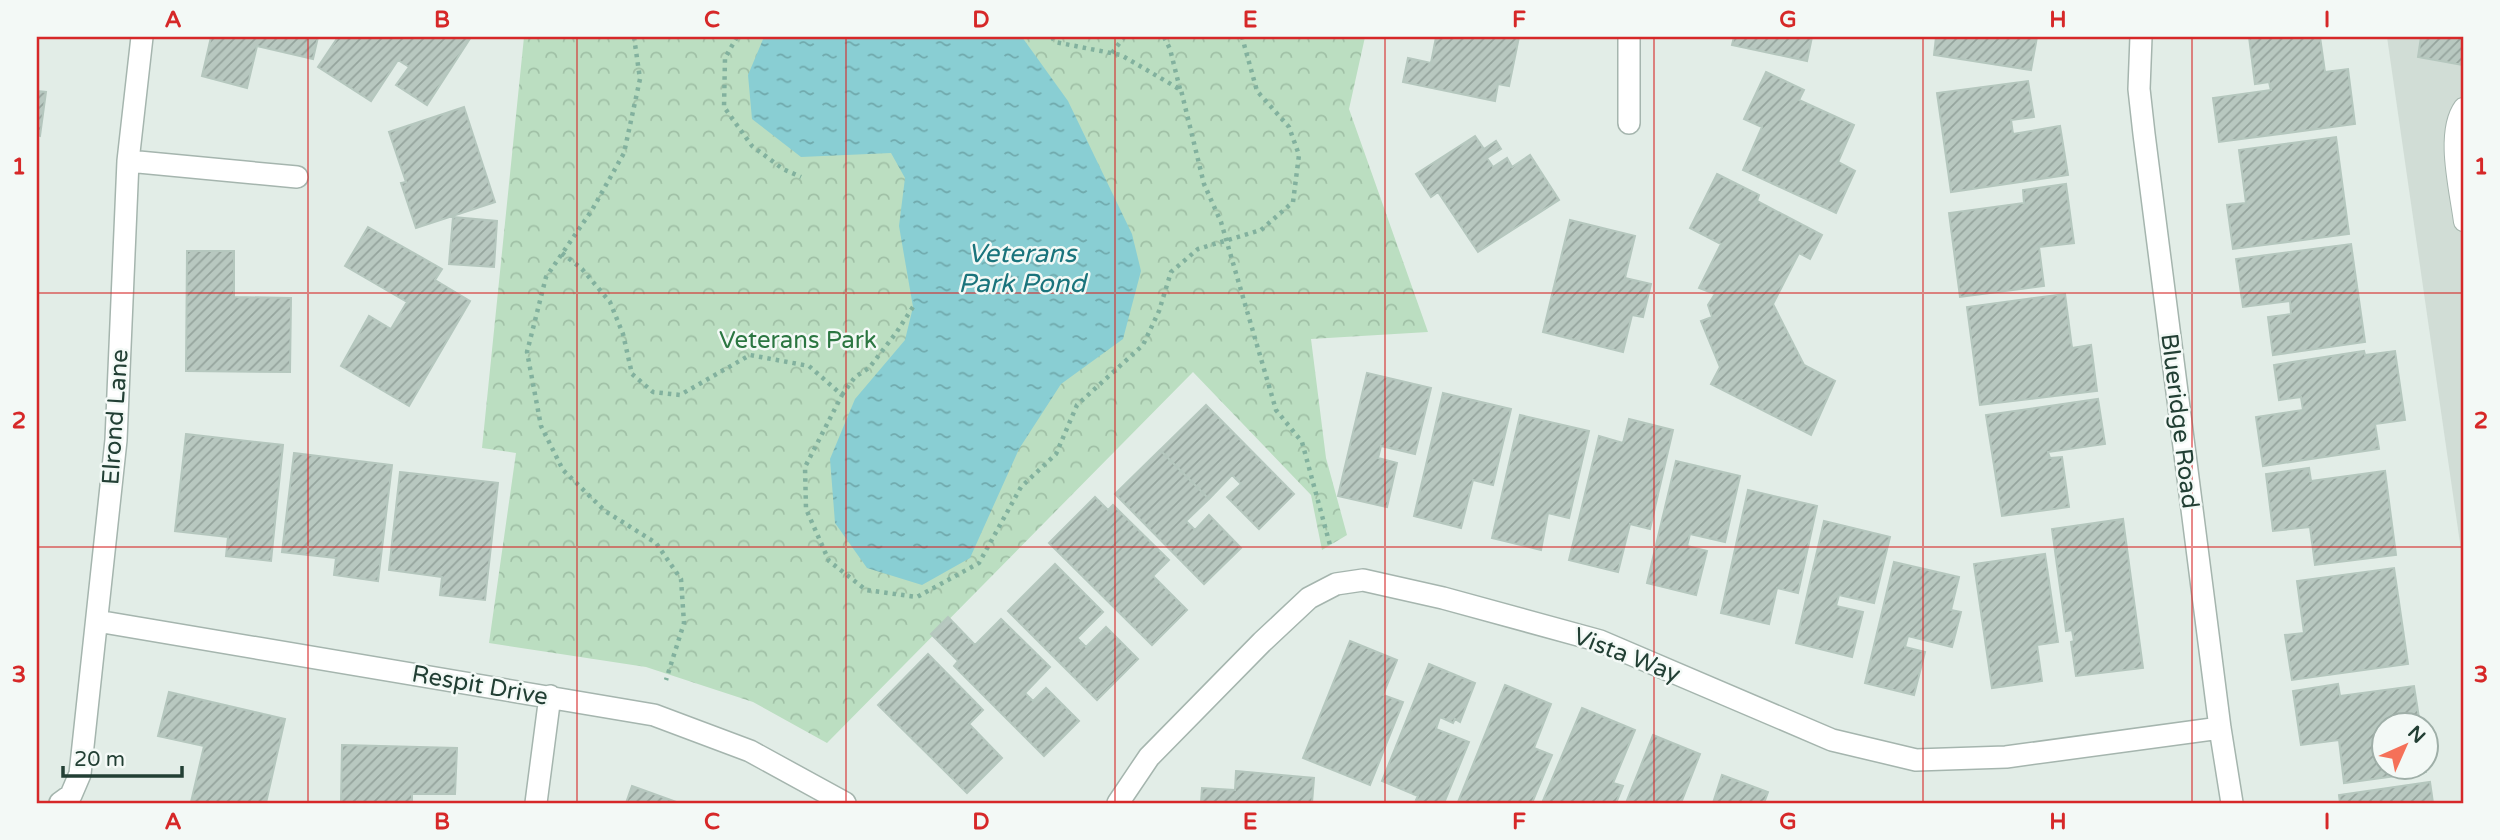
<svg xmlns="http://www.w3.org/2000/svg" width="2500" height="840" font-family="'Varela Round',sans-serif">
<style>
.built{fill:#d1ddd6}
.park{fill:url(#park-crowns)}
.water{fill:url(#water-ripples)}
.building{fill:url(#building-hatch);stroke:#b5c7be;stroke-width:2}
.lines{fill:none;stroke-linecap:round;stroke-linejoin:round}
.service-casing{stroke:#a5b5ae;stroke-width:20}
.minor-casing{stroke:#a5b5ae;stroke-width:24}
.path{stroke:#82b19e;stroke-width:4.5;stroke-dasharray:3.5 5;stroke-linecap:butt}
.service{stroke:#fff;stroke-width:18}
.minor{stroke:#fff;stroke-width:21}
.grid{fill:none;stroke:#d62828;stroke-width:2;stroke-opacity:0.55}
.labels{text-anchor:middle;stroke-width:5;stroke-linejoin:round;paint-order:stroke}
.park-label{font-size:24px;fill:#2b7641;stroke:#f3f9f6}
.street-label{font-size:24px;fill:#223f34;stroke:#f3f9f6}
.water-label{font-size:26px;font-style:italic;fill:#1a747c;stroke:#f3f9f6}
.neatline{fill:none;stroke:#d62828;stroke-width:2.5}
.grid-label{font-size:23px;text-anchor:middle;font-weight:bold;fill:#d62828}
</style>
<defs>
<pattern id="park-crowns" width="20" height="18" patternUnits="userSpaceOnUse" patternTransform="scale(1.75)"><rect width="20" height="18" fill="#bbdec1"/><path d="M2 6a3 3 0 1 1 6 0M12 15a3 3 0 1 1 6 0" fill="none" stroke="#a0c0a6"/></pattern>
<pattern id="water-ripples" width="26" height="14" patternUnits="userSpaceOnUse" patternTransform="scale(1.75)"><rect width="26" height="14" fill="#89ced3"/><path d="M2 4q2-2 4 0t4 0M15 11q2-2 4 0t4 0" fill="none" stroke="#70a9ac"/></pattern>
<pattern id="building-hatch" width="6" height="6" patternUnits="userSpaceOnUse" patternTransform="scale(1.75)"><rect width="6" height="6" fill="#b8c8c0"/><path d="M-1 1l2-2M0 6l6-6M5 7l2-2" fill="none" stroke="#95a49d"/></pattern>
</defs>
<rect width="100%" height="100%" fill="#e2ede7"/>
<path class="built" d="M2387,37H2463V564Z"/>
<path class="park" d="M524,37H1365L1349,109L1428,332L1311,339L1326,458L1347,535L1322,550L1311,495L1193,372L827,743L753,702L646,667L489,643L516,453L482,448Z"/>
<path class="water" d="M764,37H1022L1068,101L1132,234L1141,271L1123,339L1061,384L1019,449L970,558L922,585L867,568L835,523L830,459L855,399L905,340L913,307L899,226L905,178L891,153L801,157L752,119L748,75Z"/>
<path class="building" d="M211,37H318L313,59L257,46L247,88L202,76Z
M338,37H471L427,105L396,85L409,67L398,60L371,101L318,67Z
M1436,37H1519L1509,86L1498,84L1495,101L1403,82L1408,58L1431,63Z
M1734,37H1812L1807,61L1732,45Z
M1936,37H2037L2031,70L1934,55Z
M2249,37H2320L2325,72L2348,69L2355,124L2219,142L2213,98L2271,90L2269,82L2255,84Z
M2421,37H2463V65L2418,57Z
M1766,72L1804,90L1799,100L1854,125L1838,162L1855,171L1836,213L1743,170L1762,127L1744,119Z
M2028,81L2034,117L2011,120L2013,134L2060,126L2068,175L1951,192L1937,93Z
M37,91L46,92L40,136L37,135Z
M464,107L495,202L416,228L401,183L406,182L389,132Z
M1475,136L1484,149L1496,141L1501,149L1487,158L1493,167L1507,158L1512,167L1530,155L1559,200L1478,252L1438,192L1431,197L1416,174Z
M2336,137L2349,234L2233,249L2227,205L2246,203L2239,150Z
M1717,174L1759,195L1757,201L1822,235L1810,259L1799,253L1773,304L1804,365L1835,381L1811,435L1711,384L1720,367L1701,321L1712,317L1708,305L1715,294L1699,288L1721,244L1690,228Z
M2066,184L2074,243L2039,247L2044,286L1960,297L1949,213L2024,203L2023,190Z
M453,217L497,221L494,267L449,264Z
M1570,220L1635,236L1625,278L1651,284L1643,317L1632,315L1623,352L1543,332Z
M368,227L442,269L435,280L470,301L409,406L341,366L369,316L391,329L407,302L345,266Z
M2351,244L2365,342L2273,355L2268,317L2291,314L2290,301L2243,307L2236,259Z
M187,251H234V297L291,298L290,372L186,371Z
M2065,294L2072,348L2091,345L2097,391L1980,405L1967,307Z
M2364,351L2365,355L2395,351L2405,420L2375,424L2379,449L2263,466L2256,417L2303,410L2301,397L2279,400L2274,365Z
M1367,373L1431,388L1415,454L1381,446L1378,458L1397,463L1387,507L1338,496Z
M1443,393L1511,409L1493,485L1473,480L1461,528L1414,516Z
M2098,399L2105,444L2048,452L2050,458L2062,457L2069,507L2002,516L1986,415Z
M1206,405L1294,494L1259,529L1227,497L1241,484L1232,475L1209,499L1160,450Z
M1520,415L1589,431L1569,518L1548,513L1541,550L1492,538Z
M1629,419L1673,430L1650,529L1630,524L1618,572L1569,560L1599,436L1623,443Z
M186,434L283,445L271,561L226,556L228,537L175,531Z
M1160,450L1209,499L1186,521L1195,530L1209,515L1241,548L1204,584L1115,494Z
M294,453L392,465L378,581L334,575L336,558L282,552Z
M1676,461L1740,476L1725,542L1690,534L1687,546L1707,551L1696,595L1647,583Z
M2309,468L2311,481L2385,471L2396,555L2315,565L2310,527L2273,531L2266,474Z
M400,472L498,483L485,600L440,595L442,577L389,570Z
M1748,490L1817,506L1798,593L1777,588L1769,624L1721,613Z
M1095,497L1108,510L1113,505L1169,560L1153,576L1187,610L1152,645L1049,543Z
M2123,519L2143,668L2076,676L2071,642L2074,641L2072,630L2066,631L2052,529Z
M1824,521L1890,537L1874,603L1839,595L1836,606L1863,612L1852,657L1796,643Z
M2045,554L2058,642L2037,645L2042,681L1992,688L1974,564Z
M1894,562L1959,577L1951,610L1961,612L1952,647L1908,636L1905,647L1925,652L1914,695L1865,683Z
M1055,564L1103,612L1077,638L1086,647L1106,627L1138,659L1097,700L1008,611Z
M2394,568L2408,664L2292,680L2285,635L2304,633L2297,581Z
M948,617L975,645L1001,619L1050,667L1025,693L1033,701L1046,688L1079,721L1044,756L954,666L958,661L931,634Z
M1350,641L1397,660L1383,695L1403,702L1370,785L1303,758Z
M928,654L983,710L969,724L1002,758L967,793L878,705Z
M1429,664L1475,683L1460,722L1455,719L1453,723L1440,717L1436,729L1469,742L1444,803H1425L1416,800L1418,796L1382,781Z
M2338,684L2340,696L2414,686L2420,724H2384V766H2426V772L2344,783L2339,740L2301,745L2293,691Z
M1505,685L1551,704L1534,748L1552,755L1532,803H1462L1458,802Z
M169,692L285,719L266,803L191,802L204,746L158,736Z
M1582,708L1635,730L1613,783L1623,786L1616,803H1542Z
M1653,735L1700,754L1681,803H1626Z
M342,745L457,748L455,794H412V803H341Z
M1236,771L1314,778L1312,803H1201L1202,788L1235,790Z
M1722,775L1768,792L1764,803H1713Z
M2430,782L2433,803H2340L2339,795Z
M632,786L679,803H626Z"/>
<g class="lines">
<defs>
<path id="service" d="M2463,107C2444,133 2459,190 2463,222"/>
<path id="minor" d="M2141,37L2139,89L2144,134L2220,728L2232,803
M1629,123V37
M128,161L297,177
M97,621L654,715L750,751L845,803
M60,803L71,795L80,774L116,440L128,161L142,37
M536,803L550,696
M1118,803L1149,757L1262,642L1309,598L1336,584L1363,580L1443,598L1600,641L1832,740L1916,760L2006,757L2220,728"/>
</defs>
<use href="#service" class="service-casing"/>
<use href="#minor" class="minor-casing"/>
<path class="path" d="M634,37L640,79L624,153L592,210L546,277L527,352L541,426L563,470L605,511L656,543L681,579L684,623L666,680
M737,37L725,58L724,107L752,146L783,169L801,177
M1052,37L1055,42L1121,55L1181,90L1204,184L1221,222L1276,410L1302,442L1330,545
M1164,37L1170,49L1180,89
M1112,53L1124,37
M562,253L582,269L610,302L623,334L632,374L653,392L680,395L750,355L809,366L842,395L805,467L806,509L829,561L866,590L917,597L979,563L1021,487L1056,454L1077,405L1143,345L1159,311L1171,272L1198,249L1261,230L1293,202L1299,155L1289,127L1257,91L1242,37
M842,395L855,377L869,368L896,333L913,307"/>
<use href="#service" class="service"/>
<use href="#minor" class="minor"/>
</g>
<path class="grid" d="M308,37V803M577,37V803M846,37V803M1115,37V803M1385,37V803M1654,37V803M1923,37V803M2192,37V803M37,293H2463M37,547H2463"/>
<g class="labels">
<g class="park-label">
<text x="798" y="348">Veterans Park</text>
</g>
<g class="street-label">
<text transform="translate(115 417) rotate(-86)" y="8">Elrond Lane</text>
<text transform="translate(2180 421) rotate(83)" y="8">Blueridge Road</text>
<text transform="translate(1627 655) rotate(21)" y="8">Vista Way</text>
<text transform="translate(480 685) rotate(10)" y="8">Respit Drive</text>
</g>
<g class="water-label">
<text x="1022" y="262">Veterans<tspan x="1022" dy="30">Park Pond</tspan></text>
</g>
</g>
<rect width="2500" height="840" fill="none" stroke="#f3f9f6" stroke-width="77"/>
<g transform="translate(2405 746) rotate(45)"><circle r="33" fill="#f3f9f6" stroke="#9fafa8" stroke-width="2"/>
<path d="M0-5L12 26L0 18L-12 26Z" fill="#f57159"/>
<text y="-10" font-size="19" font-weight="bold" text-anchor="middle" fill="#223f34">N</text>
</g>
<path d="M63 766v10h119v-10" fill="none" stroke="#223f34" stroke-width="3.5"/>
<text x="74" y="766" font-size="21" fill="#223f34" stroke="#f3f9f6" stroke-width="5" paint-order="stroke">20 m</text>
<rect x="38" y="38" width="2424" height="764" class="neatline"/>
<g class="grid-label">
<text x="173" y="27">A</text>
<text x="442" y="27">B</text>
<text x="712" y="27">C</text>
<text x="981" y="27">D</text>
<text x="1250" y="27">E</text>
<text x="1519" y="27">F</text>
<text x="1788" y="27">G</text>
<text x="2058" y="27">H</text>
<text x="2327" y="27">I</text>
<text x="19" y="174">1</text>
<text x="2481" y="174">1</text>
<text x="19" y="428">2</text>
<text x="2481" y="428">2</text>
<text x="19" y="682">3</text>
<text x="2481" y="682">3</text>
<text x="173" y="829">A</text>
<text x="442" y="829">B</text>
<text x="712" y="829">C</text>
<text x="981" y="829">D</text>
<text x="1250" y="829">E</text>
<text x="1519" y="829">F</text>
<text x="1788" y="829">G</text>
<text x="2058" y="829">H</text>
<text x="2327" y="829">I</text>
</g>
</svg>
